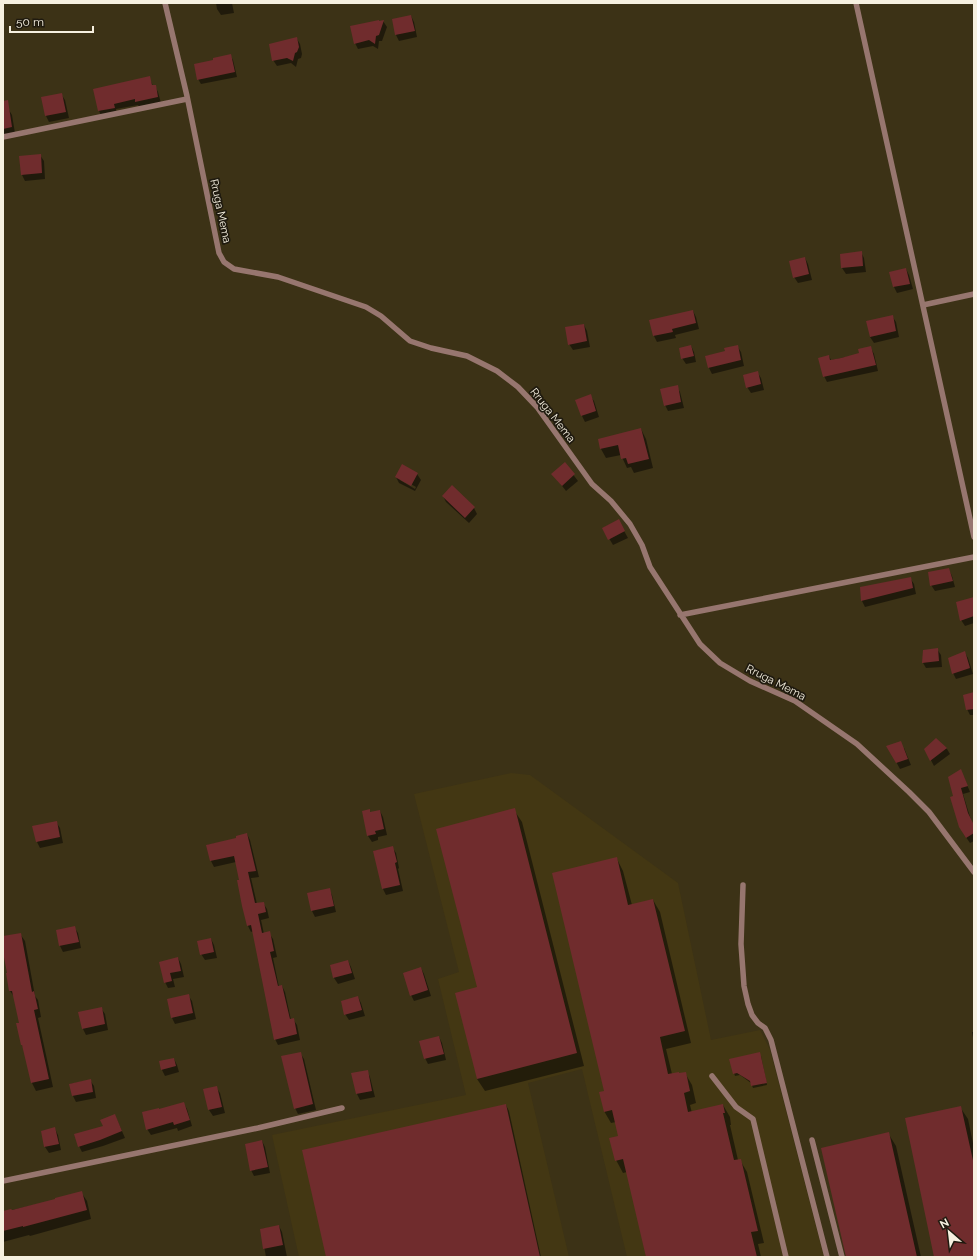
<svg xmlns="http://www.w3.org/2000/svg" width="977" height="1260" font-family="Raleway,sans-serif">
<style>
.built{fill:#433713}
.shadow{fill:#0007;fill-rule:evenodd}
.building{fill:#702c2d}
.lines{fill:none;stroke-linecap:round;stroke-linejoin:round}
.lane{stroke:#97766f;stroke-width:5.5}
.labels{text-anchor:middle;stroke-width:3.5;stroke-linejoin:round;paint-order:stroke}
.street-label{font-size:11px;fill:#f6f0e0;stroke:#1f1a0f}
</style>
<rect width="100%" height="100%" fill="#3c3216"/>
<path class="built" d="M511,773L530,775L678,883L711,1040L760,1030L770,1050L824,1257H627L582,1069L528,1083L569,1257H299L272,1135L466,1095L438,979L459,972L414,794Z"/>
<path class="shadow" d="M216,3H232L234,13L221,15L217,9Z
M411,16L414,22L417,37L399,41L396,35Z
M383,21L387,27L382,41H379L378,49L373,46L358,49L355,43Z
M297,39L300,44L302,54L301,58L298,59L296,67L291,63L277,66L273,60Z
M230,55L233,60L237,77L201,84L198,79L214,61Z
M149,77L153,86H155L158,92L161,103L140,108L138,105L116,109L117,114L102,117L99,111Z
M61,94L65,100L69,118L49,122L46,116Z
M3,110H9L12,115L15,133L3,135Z
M40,155L44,161L45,179L25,181L22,175Z
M861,252L864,258L866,272L846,274L842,268Z
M805,258L808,264L812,280L798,283L794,277Z
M906,269L909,275L913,289L897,293L894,287L891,273Z
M693,311L696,317L699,329L675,335L676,338L657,342L654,336L650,321Z
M892,316L896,322L899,337L874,343L870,337Z
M584,325L587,331L590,347L573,350L569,344Z
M691,346L694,352L696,362L686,364L682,358Z
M737,346L741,352L744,366L712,374L709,368L706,356L726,352Z
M871,348L874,354L878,371L827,382L824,376L829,356L831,360L861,354Z
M757,372L761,378L764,390L751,393L747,387Z
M677,387L680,392L684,408L668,411L665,405Z
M590,396L594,401L599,417L585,422L582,416L576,400Z
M641,429L646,439L653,468L634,473L631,467L627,468L621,455L606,458L601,449L599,440Z
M565,464L578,481L566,491L553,474Z
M402,466L417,474L421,480L415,491L399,483L396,477ZM400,478L416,487L415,489L400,480Z
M443,496L474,508L477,514L469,523L446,502Z
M618,520L628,538L613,545L603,528Z
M949,570L952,576L955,587L935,591L931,585Z
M910,578L914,584L916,594L865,607L862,601L861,588Z
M974,601V623L965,626L961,620Z
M937,649L941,655L942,667L926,668L923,663Z
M965,653L968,658L973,674L956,679L953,673Z
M974,693V715H970L967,709Z
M936,739L947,749L950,754L934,766L925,749Z
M888,747L904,748L911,765L900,769Z
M964,777L970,792L963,794L971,820L974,827V841L970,843L963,833L954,796Z
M369,810L371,813L380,811L383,817L387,835L378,837V840L372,842L368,836L363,812Z
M514,810L522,822L584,1066L485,1091L477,1079Z
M56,822L60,828L63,843L40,848L37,842Z
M247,834L250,840L259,877L251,878L257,904L263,903L267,909L269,918L261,920L264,934L269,933L273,939L277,957L273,958L279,987L282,986L285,992L291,1020L293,1019L297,1025L300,1040L278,1045L275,1039L253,931L251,932L248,926L238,881L240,880L236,862L214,867L211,861L207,845L237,839Z
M392,847L396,853L399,868L398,869L403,891L386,895L383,889L374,851Z
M617,859L623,871L632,905L653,900L660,912L691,1043L666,1049L672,1074L685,1073L692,1085L696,1103L690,1105L692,1113L723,1105L730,1117L731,1125H730L738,1160H740L747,1172L764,1243L758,1244L761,1257H647L627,1172L623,1173L616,1160L619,1137L616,1122L611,1123L604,1111Z
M329,889L332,895L336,912L315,917L312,911Z
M74,927L78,933L81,948L63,952L60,946L57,931Z
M20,934L25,941L35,996L38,1000L41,1017L38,1018L53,1087L36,1091L32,1083L24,1049L22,1045L20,1023L15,998L10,991L9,973L3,947V937Z
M211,939L214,945L217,958L205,960L201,954Z
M178,958L181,964L184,977L173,979L175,987L168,988L165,982Z
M348,961L351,967L355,979L338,984L334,978L331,966Z
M421,968L424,974L431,996L414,1001L411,995Z
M188,995L192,1001L196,1019L175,1024L172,1018Z
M358,997L361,1003L365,1016L349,1020L345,1014Z
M101,1008L105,1014L108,1030L86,1035L83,1029L79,1013Z
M972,1032H974V1043Z
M439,1037L442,1043L446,1060L428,1064L425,1058Z
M300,1053L304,1059L316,1110L298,1114L295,1108Z
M761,1056L767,1085L753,1088L751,1083L740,1075L735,1076L730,1060Z
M174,1059L177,1065L179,1072L165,1076L162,1070L160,1062Z
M367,1071L370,1077L375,1097L360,1100L357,1094L353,1074Z
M90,1080L94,1086L96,1098L76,1102L73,1096L70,1084Z
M216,1087L220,1093L225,1113L213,1116L209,1110Z
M184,1104L187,1109L192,1126L178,1131L177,1128L151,1135L147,1129L159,1111Z
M506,1105L509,1111L541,1257H327Z
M960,1107L968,1119L974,1148V1257H935Z
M115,1115L125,1138L103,1146L82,1152L79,1146L104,1127Z
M55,1129L58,1135L61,1150L49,1153L45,1147L42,1131Z
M888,1133L896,1146L921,1257H847Z
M262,1141L265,1147L270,1173L254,1176L251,1170Z
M81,1192L87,1201L91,1219L30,1236L29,1235L3,1242V1212L56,1200Z
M279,1226L282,1232L287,1257H266L261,1229Z"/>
<path class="building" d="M411,15L415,31L395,35L392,19Z
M379,20V21L384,20L379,35L376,36L375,44L369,40L354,44L350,26Z
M297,37L299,47L297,52L295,53L293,61L287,58L272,61L269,44Z
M231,54L235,72L197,80L194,64L213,60V58Z
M150,76L152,85H156L158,97L135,102V99L114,104L115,108L98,111L93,89Z
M62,93L66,112L45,116L41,97Z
M8,100L12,127L3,129V101Z
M41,154L42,173L21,175L19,156Z
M862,251L863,266L841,268L840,254Z
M805,257L809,274L793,278L789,261Z
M906,268L910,284L893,287L889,272Z
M693,310L696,323L672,329L673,332L653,336L649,320Z
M893,315L896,331L870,337L866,321Z
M584,324L587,341L568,345L565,327Z
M691,345L694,356L681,359L679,348Z
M738,345L741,360L708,368L705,356L725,351L724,348Z
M871,346L876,365L823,377L818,358L829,355L830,360L841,358L859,353L858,349Z
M758,371L761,384L746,388L743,375Z
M678,385L681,402L664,406L660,389Z
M591,394L596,411L581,416L575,400Z
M641,428L649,459L628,464L626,458L621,459L618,445L600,449L598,439Z
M565,462L575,474L562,486L551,474Z
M402,464L418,473L411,486L395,477Z
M452,485L475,507L465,518L442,496Z
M619,519L625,531L608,540L602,528Z
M949,568L953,581L930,586L928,572Z
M911,577L913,588L861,601L860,587Z
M974,597V616L960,621L956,602Z
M938,648L939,661L922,663L923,650Z
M965,651L970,668L952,674L948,658Z
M974,692V709L966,710L963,695Z
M936,738L947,748L930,761L924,749Z
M901,741L908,759L896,763L886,746Z
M961,769L968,786L961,788L968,813L974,825V833L966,838L959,827L950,797L953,796L948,777Z
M515,808L577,1053L477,1079L455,993L477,987L436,829Z
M370,809V812L380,810L384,829L375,831L376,834L367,836L362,811Z
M57,821L60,837L36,842L32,826Z
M247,833L256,871L248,872L255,903L264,902L266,912L258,914L262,933L270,931L274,951L270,952L278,986L282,985L290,1019L294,1018L297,1034L274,1040L251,925L247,926L242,906L237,880H239L234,856L210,861L206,845L236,838V836Z
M393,846L397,862L395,863L400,885L382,889L373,851Z
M617,857L628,905L653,899L685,1031L660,1037L668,1074L679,1072V1073L686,1072L690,1091L684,1093L688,1112L723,1104L725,1113H723L734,1160L741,1159L758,1231L751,1232L757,1257H646L623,1159L615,1161L609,1138L618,1136L612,1110L604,1112L599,1092L604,1091L552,873Z
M330,888L334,906L311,911L307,893Z
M75,926L79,942L59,946L56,930Z
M21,933L32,992L34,991L38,1009L34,1010L49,1079L31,1083L22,1045H21L16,1023H19L12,991H9L6,973H7L3,952V936Z
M211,938L214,952L200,955L197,941Z
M178,957L181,971L170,973L172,981L164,983L159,962Z
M348,960L352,973L333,978L330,965Z
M421,967L428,990L410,996L403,973Z
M189,994L193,1013L171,1018L167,999Z
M358,996L362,1010L344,1015L341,1001Z
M102,1007L105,1024L82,1029L78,1012Z
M439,1036L444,1054L424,1059L419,1041Z
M301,1052L313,1104L294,1109L281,1056Z
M760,1052L767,1083L751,1086L750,1081L737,1073L733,1074L729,1059Z
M174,1058L176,1066L161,1070L159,1061Z
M368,1070L372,1091L356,1094L351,1073Z
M91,1079L93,1092L72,1096L69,1084Z
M217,1086L222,1107L208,1110L203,1089Z
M184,1102L190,1120L174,1125L173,1122L146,1130L142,1112L159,1108V1109Z
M506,1104L540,1257H326L302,1150Z
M961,1106L974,1165V1257H934L905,1118Z
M115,1114L122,1131L100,1140L78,1147L74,1134L103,1126L100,1120Z
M55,1127L59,1144L44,1147L41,1131Z
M889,1132L917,1257H846L821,1148Z
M262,1140L268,1167L250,1171L245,1144Z
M82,1191L87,1210L23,1227V1226L3,1231V1211L11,1209L12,1210L55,1199V1198Z
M279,1225L283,1245L263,1249L260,1229Z"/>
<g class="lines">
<path class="lane" d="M165,3L187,96L219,253L224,262L234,269L278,277L366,307L381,316L410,341L431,348L467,356L497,371L518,387L537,407L592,484L611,501L630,524L642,545L650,567L700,644L720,663L750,681L795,701L857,744L909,792L929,812L974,872
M856,3L974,537
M3,137L187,99
M923,305L974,294
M680,615L974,557
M743,885L741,944L744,986L748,1004L752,1015L758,1023L765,1028L771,1040L827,1257
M712,1076L736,1107L753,1119L786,1257
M812,1140L842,1257
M3,1181L258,1128L342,1108"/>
</g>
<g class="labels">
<g class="street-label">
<text transform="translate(221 211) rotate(78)" y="4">Rruga Mema</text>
<text transform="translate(553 415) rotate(52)" y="4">Rruga Mema</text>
<text transform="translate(776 682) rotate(27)" y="4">Rruga Mema</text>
</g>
</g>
<rect width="977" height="1260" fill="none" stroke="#f6f0e0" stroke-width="8"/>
<g transform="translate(949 1232) rotate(332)" stroke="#1f1a0f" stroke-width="3" paint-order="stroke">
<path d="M0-3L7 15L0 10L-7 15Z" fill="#f6f0e0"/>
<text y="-6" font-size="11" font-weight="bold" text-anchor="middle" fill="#f6f0e0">N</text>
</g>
<path d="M10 26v6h83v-6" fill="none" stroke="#f6f0e0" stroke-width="2"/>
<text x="16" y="26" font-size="12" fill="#f6f0e0" stroke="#1f1a0f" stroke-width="3" paint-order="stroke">50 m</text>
</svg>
